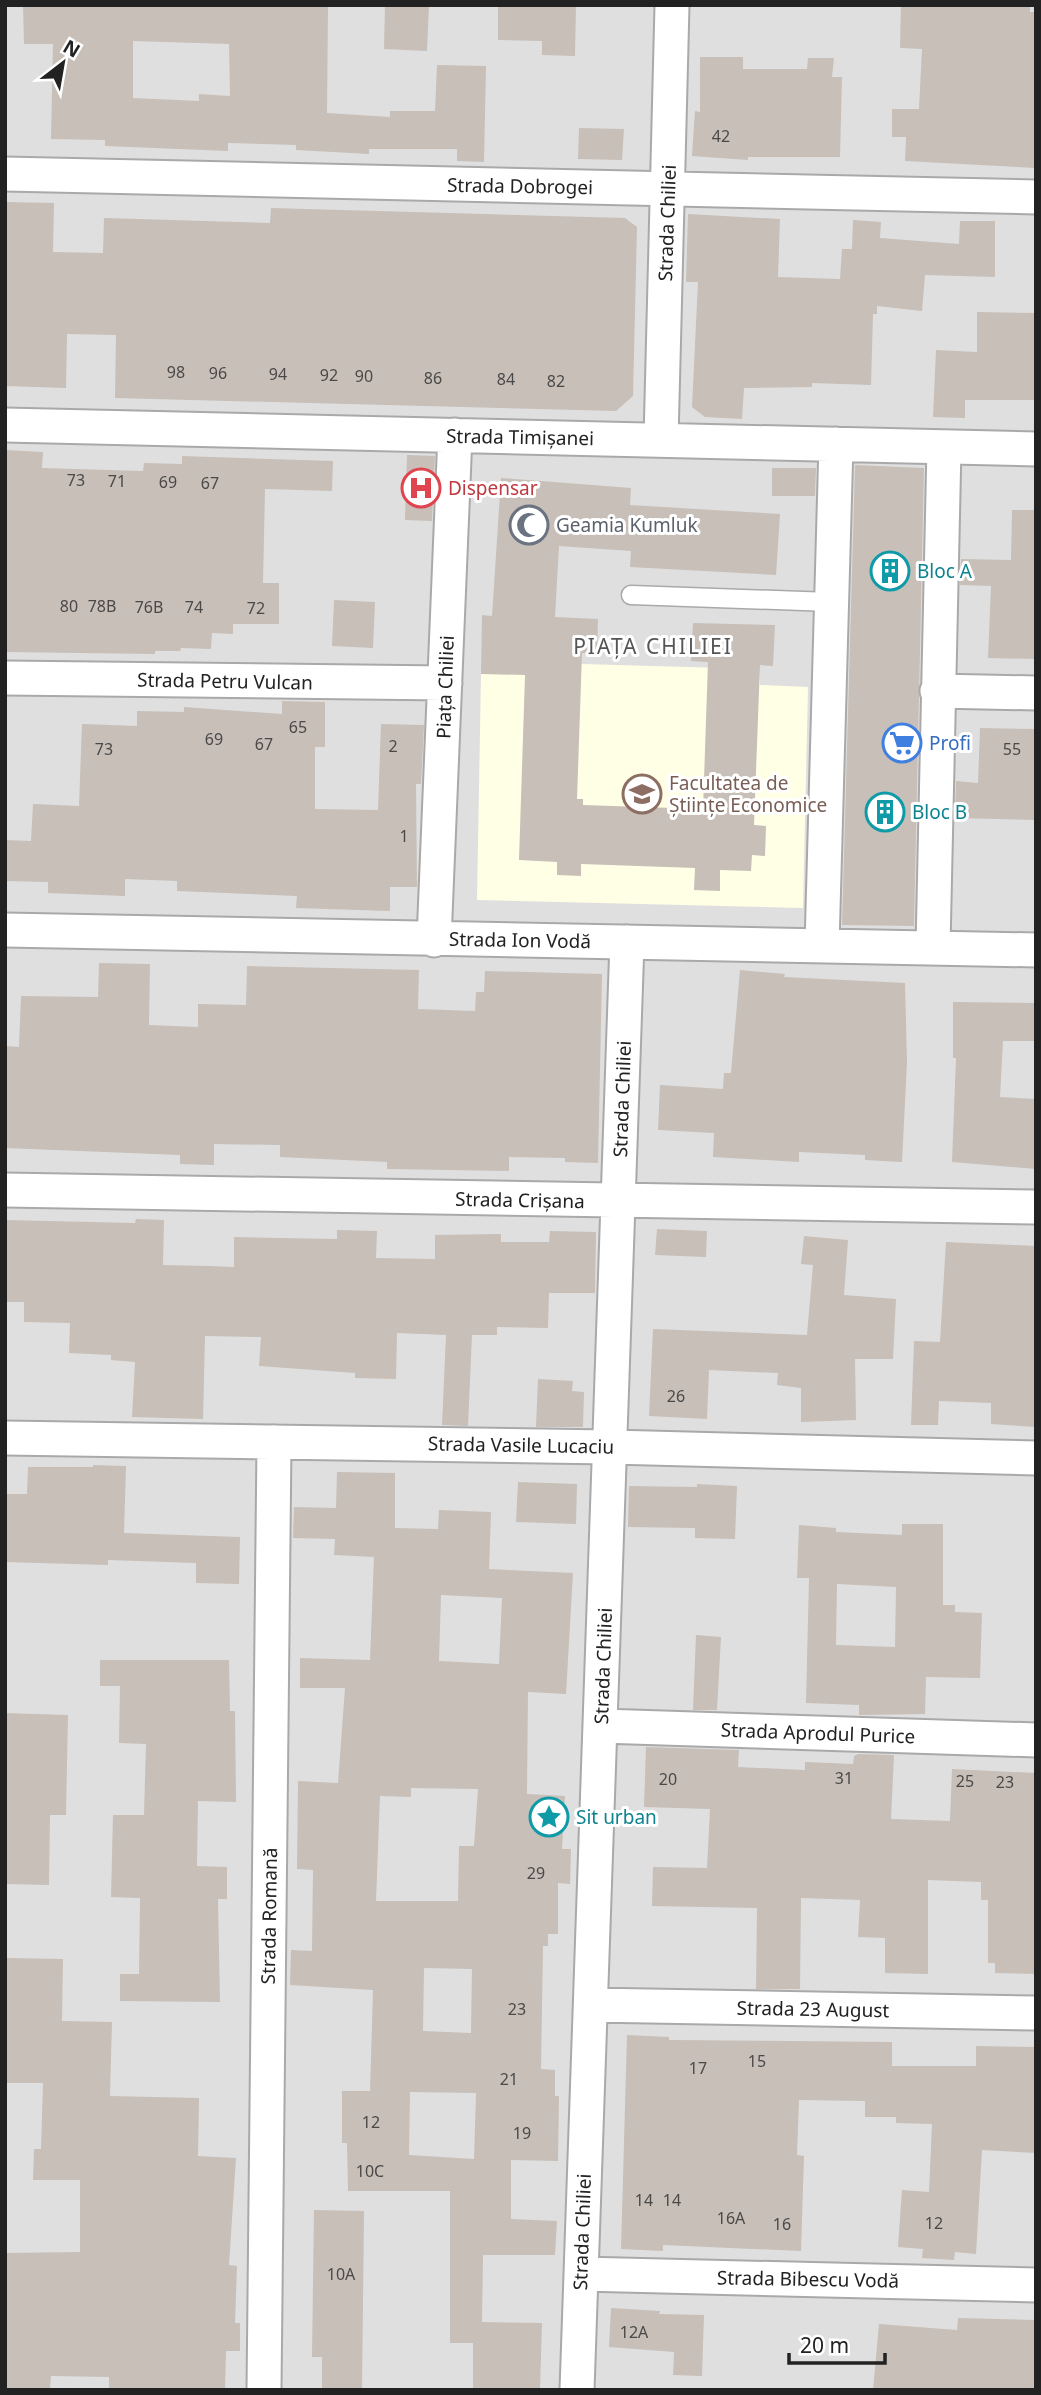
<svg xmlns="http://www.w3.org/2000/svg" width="1041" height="2395" font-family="'Noto Sans',sans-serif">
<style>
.residential{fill:#e0dfdf}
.education{fill:#ffffe5}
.building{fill:#c7bfb8;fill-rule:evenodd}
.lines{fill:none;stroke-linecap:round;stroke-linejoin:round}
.service-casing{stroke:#a9a9a9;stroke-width:21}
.minor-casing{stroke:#a9a9a9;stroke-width:37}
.service{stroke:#fff;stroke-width:18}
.minor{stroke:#fff;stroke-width:33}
.labels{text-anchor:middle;stroke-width:6;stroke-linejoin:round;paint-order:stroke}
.number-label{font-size:16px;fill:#4b4948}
.street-label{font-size:19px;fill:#222;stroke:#fff}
.health-label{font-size:19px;fill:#be3a42;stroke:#fff;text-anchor:start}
.worship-label{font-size:19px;fill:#5b616d;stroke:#fff;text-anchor:start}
.culture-label{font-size:19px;fill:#0d838f;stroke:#fff;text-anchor:start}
.shop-label{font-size:19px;fill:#366cbe;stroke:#fff;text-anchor:start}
.education-label{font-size:19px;fill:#785e54;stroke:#fff;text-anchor:start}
.neighbourhood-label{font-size:21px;letter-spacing:2px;fill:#555;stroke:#fff}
</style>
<rect width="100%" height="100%" fill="#f2efe9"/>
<path class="residential" d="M5,5H1036V2390H5Z"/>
<path class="education" d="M581,664L759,669L760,685L808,687L803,908L477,900L481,674H520Z"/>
<path class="building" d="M23,5H328L327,113L390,117V111H435L437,65L486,66L484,162L457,161V149H369V154L296,150V145L228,143V151L105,146V140L51,139L53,44H24ZM133,41L229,44L230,96L199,94V101L133,98Z
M385,5H429L427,51L384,49Z
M498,5H576L575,56L542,55V41L498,40Z
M901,5H1030V12H1036V168L905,161L906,137H892V109H919L922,49L900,48Z
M700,57H743V69H807L808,58H834L832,77H842L840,157H748V160L692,156L695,111L700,112Z
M579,128L624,129L622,160L578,159Z
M5,202L54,203L53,252L103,253L104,218L270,223L271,208L625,218L637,227L633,396L616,411L115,398L116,335L67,334L66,388L5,386Z
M688,214L780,219L778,277L840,279L842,249H852L853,220L881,222L880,238L959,244L960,221H995V277L925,275L922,311L877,306V314H873L871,385L812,383V387L744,388L742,419L705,417L692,407L698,282H686Z
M977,312L1036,313V400H965V418L933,417L936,350L977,352Z
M5,450L43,452L42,468L143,471L144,463L182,464V456L333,461L332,491L265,489L263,583H279V624H233V634L212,633L211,649L181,648L180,651H155V654L5,652Z
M407,455L435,456L432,521L405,520Z
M855,465L924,468L914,926L842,925Z
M772,468H816L815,496H772Z
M501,478L631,488L630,505L780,514L776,575L630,567L631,551L559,546L555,617L598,619L597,654L582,653L577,799H583V805L703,809L708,662L691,661L693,623L775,625L773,666L760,665L754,825L766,826L765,856L752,855L751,871L720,870V891L694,890L695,868L581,864V876L557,875V862L519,860L525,675L481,674L482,615L492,616Z
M1012,510H1036V659L988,658L991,586L960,585L961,559L1011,560Z
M334,600L375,602L373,648L332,646Z
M282,701L325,702V747H315V809L378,810L381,724L424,725L421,784H416L417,887H390V911L296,908L297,896L177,891V881L125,879V896L48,893V882L5,881V840L31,841L33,804L79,806L82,724L137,726V711L184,712V707L282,714Z
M980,728L1036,729V820L955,818L956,781L978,783Z
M99,963L150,964L149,1025L198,1027V1004L246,1005L247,966L419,970L418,1009L475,1011L476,992H484L485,971L602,974L598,1163L565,1162V1158L509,1157V1171L387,1169V1162L280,1157V1145L214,1144V1165L180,1164V1155L5,1148V1046L19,1047L21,996L98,997Z
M740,970L785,974L784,977L905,983L907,1062L902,1162L865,1160V1155L799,1152V1162L713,1157L714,1133L658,1130L660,1085L723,1089L724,1073H731Z
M953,1002L1036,1003V1041H1003L1000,1097L1036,1099V1169L952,1162L956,1058H953Z
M136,1219L164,1220L163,1265L209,1266L234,1267V1237L337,1239V1230L377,1231L376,1258L435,1259V1235L501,1234V1242H549L550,1231L596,1232L595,1293H549L548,1328L497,1327V1335H472L468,1426L442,1425L446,1335L397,1333L396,1379L355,1378V1373L259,1366L261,1337L205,1336L203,1419L132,1417L135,1362L111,1360V1355L69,1353L70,1323L24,1322V1302H5V1220L135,1223Z
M657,1229L707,1231L706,1257L655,1255Z
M804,1236L848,1240L844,1295L896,1299L893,1359H855L856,1420L801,1422V1388L777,1385L778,1373L709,1370L707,1419L649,1416L653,1329L807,1335L813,1265L801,1264Z
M946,1242L1036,1246V1427L991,1424V1403L939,1401L938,1425H911L914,1341L940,1342Z
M538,1379L573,1381L572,1391L584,1392L583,1427H536Z
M93,1465L126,1466L124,1533L240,1537L239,1584L196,1583V1563L108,1560V1565L5,1562V1494H27L28,1467H93Z
M337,1472L395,1473V1528L438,1529L439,1510L491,1512L489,1569L573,1573L566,1694L528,1692L527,1794L565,1796L562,1849H571L570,1884L558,1883V1934H548V1946H543L541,2069L555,2070V2096H559L558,2161L511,2160V2219L557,2221L555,2255H483L482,2322L542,2323L540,2390H473V2343H450V2191H348L347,2143H342V2091H370L373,1990L290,1985L291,1950L312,1951L313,1870L297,1869L298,1781L338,1783L345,1688H300V1658L370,1660L374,1557L334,1555L335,1539L293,1538L294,1507L336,1508ZM441,1595L502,1598L499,1664L439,1661ZM411,1788L478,1789L474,1846H459L458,1901H376L380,1796L411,1797ZM424,1968L472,1969L471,2033L423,2031ZM410,2092L476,2093L474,2159L409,2155Z
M518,1482L577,1484L576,1524L516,1522Z
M697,1484L737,1486L735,1539L695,1538V1528L628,1527L629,1486L697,1487Z
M902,1524H943V1605H955V1612L982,1613L980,1678L926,1677L925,1714L859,1715V1705L806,1703L809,1578H797L799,1525L836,1528V1532L902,1535ZM837,1584L896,1587L895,1647L836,1645Z
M696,1635L721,1637L717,1710H693Z
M100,1660H229L230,1711H235L236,1802L198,1801L197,1866L227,1867V1899H218L220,2002L120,2001V1974H139L140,1898L111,1897L113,1815H144L146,1744L119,1743L120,1686H100Z
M5,1713L68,1715L66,1815H50L49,1885L5,1884Z
M646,1747L739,1750L738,1767L805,1770V1762L853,1764L854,1756L858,1754L894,1755L891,1819L950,1821L952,1769L1036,1773V1974L995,1973V1963H988V1900H981V1882L928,1880V1974L885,1973V1938L858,1937L860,1900L801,1898L800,1989H756L757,1908L652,1906L653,1867L707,1868L710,1809L644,1807Z
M5,1958L63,1959L62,2021L112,2022L110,2096L199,2098L198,2156L236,2158L229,2265L237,2266L235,2323H240V2351H226L225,2390H109V2377L51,2376L50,2390H5V2253L80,2252V2180H33L34,2149H41L43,2083H5Z
M627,2035L669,2037V2040L892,2042V2066H976V2046L1036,2047V2153L982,2150L976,2254L955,2252L954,2260L922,2258L923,2249L898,2247L902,2190L929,2192L932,2124L896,2123V2117H865V2101L799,2100L797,2155L804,2156L801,2251L663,2245V2251L621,2249Z
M314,2210L364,2211L362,2390H322V2357H312Z
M611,2308L660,2311L659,2314L704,2315L702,2376L673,2375L674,2352L609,2347Z
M958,2318L1036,2320V2390H873L879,2324L957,2330Z"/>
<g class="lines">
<defs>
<path id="service" d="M631,595L831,602"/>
<path id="minor" d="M5,174L1036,197
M5,425L1036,449
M661,440L672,5
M5,678L445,683
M937,691L1036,693
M5,930L1036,950
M434,940L455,435
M822,945L836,444
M933,947L944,447
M5,1190L1036,1207
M5,1438L611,1447L1036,1458
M601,1726L1036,1740
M591,2005L1036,2013
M581,2274L1036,2285
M264,2390L274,1442
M577,2390L627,942"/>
</defs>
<use href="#service" class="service-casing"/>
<use href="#minor" class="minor-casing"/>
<use href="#service" class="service"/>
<use href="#minor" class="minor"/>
</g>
<defs>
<symbol id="hospital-ring" viewBox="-11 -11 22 22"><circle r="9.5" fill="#fff" stroke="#e0444e" stroke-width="1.5"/><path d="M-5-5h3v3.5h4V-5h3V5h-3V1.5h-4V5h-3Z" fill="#e0444e"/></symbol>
<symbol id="mosque-ring" viewBox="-11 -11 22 22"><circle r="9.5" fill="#fff" stroke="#6b7280" stroke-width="1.5"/><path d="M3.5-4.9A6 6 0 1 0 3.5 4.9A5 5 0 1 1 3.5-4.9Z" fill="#6b7280"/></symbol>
<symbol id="building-ring" viewBox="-11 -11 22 22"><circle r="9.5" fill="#fff" stroke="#0f9aa8" stroke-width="1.5"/><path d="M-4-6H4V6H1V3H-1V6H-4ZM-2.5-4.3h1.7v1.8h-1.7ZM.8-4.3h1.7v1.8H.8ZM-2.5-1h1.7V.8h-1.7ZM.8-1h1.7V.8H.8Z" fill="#0f9aa8"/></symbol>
<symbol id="supermarket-ring" viewBox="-11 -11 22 22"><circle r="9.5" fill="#fff" stroke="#3f7fe0" stroke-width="1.5"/><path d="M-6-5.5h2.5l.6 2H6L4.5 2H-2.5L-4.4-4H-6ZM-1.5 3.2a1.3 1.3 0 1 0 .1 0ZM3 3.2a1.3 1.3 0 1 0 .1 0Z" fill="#3f7fe0"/></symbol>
<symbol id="university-ring" viewBox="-11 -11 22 22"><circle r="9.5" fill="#fff" stroke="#8d6e63" stroke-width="1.5"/><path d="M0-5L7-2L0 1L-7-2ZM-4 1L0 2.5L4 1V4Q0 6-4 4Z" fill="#8d6e63"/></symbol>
<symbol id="sight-ring" viewBox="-11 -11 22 22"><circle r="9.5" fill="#fff" stroke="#0f9aa8" stroke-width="1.5"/><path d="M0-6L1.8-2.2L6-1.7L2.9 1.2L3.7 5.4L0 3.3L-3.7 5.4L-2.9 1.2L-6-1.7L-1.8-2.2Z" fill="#0f9aa8"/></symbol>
</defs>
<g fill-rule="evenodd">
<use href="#hospital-ring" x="399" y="466" width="44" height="44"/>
<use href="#mosque-ring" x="507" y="503" width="44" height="44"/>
<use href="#building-ring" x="868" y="549" width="44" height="44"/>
<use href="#supermarket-ring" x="880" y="721" width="44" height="44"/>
<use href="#university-ring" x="620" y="772" width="44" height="44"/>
<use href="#building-ring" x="863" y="790" width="44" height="44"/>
<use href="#sight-ring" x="527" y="1795" width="44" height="44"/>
</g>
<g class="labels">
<g class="number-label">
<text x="721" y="142">42</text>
<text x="176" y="378">98</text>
<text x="218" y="379">96</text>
<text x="278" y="380">94</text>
<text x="329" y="381">92</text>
<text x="364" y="382">90</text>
<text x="433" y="384">86</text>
<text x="506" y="385">84</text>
<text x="556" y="387">82</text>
<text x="76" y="486">73</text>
<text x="117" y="487">71</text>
<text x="168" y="488">69</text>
<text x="210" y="489">67</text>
<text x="69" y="612">80</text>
<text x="102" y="612">78B</text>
<text x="149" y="613">76B</text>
<text x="194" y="613">74</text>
<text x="256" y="614">72</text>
<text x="298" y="733">65</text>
<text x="214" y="745">69</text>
<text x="264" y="750">67</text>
<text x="393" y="752">2</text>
<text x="104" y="755">73</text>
<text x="1012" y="755">55</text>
<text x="404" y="842">1</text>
<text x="676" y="1402">26</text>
<text x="844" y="1784">31</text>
<text x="668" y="1785">20</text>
<text x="965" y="1787">25</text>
<text x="1005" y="1788">23</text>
<text x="536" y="1879">29</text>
<text x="517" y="2015">23</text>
<text x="757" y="2067">15</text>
<text x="698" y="2074">17</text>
<text x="509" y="2085">21</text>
<text x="371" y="2128">12</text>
<text x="522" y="2139">19</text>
<text x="370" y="2177">10C</text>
<text x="644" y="2206">14</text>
<text x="672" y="2206">14</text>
<text x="731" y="2224">16A</text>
<text x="934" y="2229">12</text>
<text x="782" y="2230">16</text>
<text x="341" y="2280">10A</text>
<text x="634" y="2338">12A</text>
</g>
<g class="street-label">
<text transform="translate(520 186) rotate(1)" y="7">Strada Dobrogei</text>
<text transform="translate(667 223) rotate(-88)" y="7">Strada Chiliei</text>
<text transform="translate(520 437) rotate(1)" y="7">Strada Timișanei</text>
<text transform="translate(225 681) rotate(1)" y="7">Strada Petru Vulcan</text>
<text transform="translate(445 687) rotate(-88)" y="7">Piața Chiliei</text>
<text transform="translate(520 940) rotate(1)" y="7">Strada Ion Vodă</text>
<text transform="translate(622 1099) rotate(-88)" y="7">Strada Chiliei</text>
<text transform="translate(520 1200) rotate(1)" y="7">Strada Crișana</text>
<text transform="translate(521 1445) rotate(1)" y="7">Strada Vasile Lucaciu</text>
<text transform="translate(603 1666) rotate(-88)" y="7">Strada Chiliei</text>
<text transform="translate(818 1733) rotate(2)" y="7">Strada Aprodul Purice</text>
<text transform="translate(269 1916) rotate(-89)" y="7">Strada Romană</text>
<text transform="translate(813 2009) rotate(1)" y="7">Strada 23 August</text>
<text transform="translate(582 2232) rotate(-88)" y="7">Strada Chiliei</text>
<text transform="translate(808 2279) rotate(1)" y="7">Strada Bibescu Vodă</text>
</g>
<g class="health-label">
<text x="448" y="495">Dispensar</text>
</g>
<g class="worship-label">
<text x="556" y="532">Geamia Kumluk</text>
</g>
<g class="culture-label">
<text x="917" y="578">Bloc A</text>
<text x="912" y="819">Bloc B</text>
<text x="576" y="1824">Sit urban</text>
</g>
<g class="shop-label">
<text x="929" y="750">Profi</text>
</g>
<g class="education-label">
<text x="669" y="790">Facultatea de<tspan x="669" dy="22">Științe Economice</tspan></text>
</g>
<g class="neighbourhood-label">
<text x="653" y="654">PIAȚA CHILIEI</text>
</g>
</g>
<rect width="1041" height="2395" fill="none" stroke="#222222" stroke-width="14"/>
<g transform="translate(63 63) rotate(31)" stroke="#ffffff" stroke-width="5" paint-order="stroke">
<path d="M0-5L12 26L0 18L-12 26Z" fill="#222222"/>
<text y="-10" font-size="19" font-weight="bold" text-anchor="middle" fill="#222222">N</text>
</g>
<path d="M789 2353v10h96v-10" fill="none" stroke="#222222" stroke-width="3.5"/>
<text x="800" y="2353" font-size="21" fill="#222222" stroke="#ffffff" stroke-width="5" paint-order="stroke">20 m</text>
</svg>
